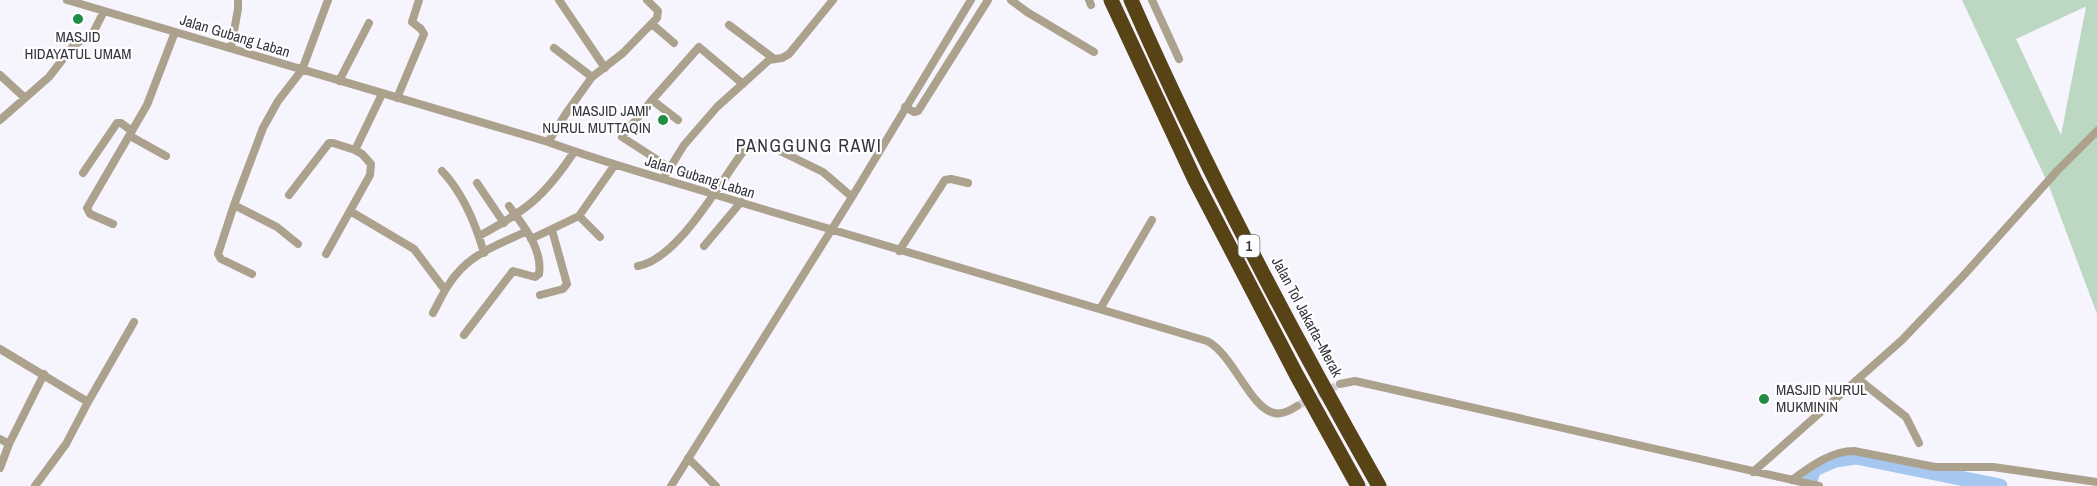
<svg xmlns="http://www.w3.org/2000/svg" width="2097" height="486" font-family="'Archivo Narrow',sans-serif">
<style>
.green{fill:#bdd8c2;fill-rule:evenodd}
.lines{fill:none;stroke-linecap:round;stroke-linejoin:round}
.river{stroke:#a6c8f0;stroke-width:15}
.street-tunnel{stroke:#d0ced7;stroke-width:8;stroke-dasharray:8 4;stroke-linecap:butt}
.street{stroke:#aca18d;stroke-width:8}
.highway{stroke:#584317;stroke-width:15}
.poi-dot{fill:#218c43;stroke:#fff;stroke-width:2}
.labels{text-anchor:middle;stroke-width:4.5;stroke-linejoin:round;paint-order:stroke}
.shield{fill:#fff;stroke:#737278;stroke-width:1.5}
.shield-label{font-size:14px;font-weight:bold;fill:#37353e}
.street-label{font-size:15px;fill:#37353e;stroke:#fff}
.poi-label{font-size:15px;fill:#37353e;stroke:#fff}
.quarter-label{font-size:18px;letter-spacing:1.5px;fill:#37353e;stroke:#fff}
</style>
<rect width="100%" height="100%" fill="#f6f4fd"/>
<path class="green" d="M1962,0H2097V314L2049,186ZM2085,7H2086L2061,135L2016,39Z"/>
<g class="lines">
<path class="river" d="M1808,486L1814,469L1835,460L1856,457L2000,486"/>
<path class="street-tunnel" d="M1297,406L1340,384"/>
<path class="street" d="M67,0L548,142C611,165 675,182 739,202C895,249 1051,295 1207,341C1233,354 1251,410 1275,413C1283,415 1291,410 1297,406
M559,0L605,68
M1011,0L1027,12L1094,52
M1089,0L1091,5
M1152,0L1179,59
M652,24L674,43
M729,25L773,58
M231,48L238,9V0
M554,48L592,77
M0,75L25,98
M339,81L369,23
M397,98L424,34L421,29L412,22L419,0
M652,100L678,120
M905,107L914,112L918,111L988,0
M0,120L49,77L73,46L93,33L104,11
M130,136L166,156
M548,142L567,112L592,77L623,53L657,18L658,11L647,0
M670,168L622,137L652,100L699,47L743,84
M442,171C462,192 476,225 484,253
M83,173L117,123H121L132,131
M663,179L684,145L717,107L769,60L782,58L789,54L833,0
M477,183L504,223
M289,195L329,143H333L355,150L382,94
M234,205L277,227L298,244
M350,211L414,249L445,290
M579,216L600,237
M113,224L90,214L87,208L147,105L175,32
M479,236C526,211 545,196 574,152
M531,239L579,216L614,166
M704,246L741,202
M899,251L945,180L951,179L968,183
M326,254L370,175L371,164L362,154L355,150
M638,266C678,259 719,184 742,153L745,149L761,144L774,148L823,172L852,197
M252,274L221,259L218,254L234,205L263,128L278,101L302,70L328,0
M540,295L563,289L567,284L552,230
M1100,309L1152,220
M433,313C441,298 448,282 461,269C478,251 505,242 527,231
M464,335L513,271L535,277L539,274C543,249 523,225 509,206
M0,349L88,402L134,322
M1858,379L1906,417L1919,443
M1340,384L1355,381L1819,486
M0,439L9,444
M688,458L716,486
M0,468L9,444L44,374
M1753,472L1902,340L1963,276L2057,171L2097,131
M1792,480C1810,467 1831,451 1854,451L1935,467H1993L2097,482
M35,486L66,444L88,402
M671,486L852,197L971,0"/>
<path class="highway" d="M1111,0L1195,180L1296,374L1358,486
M1131,0C1204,166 1289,328 1379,486"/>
</g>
<g class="poi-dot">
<circle cx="78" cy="19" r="6"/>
<circle cx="663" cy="120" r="6"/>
<circle cx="1764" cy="399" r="6"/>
</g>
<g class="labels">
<rect class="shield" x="1238.5" y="235" width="21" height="22" rx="4.5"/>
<g class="shield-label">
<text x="1249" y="251">1</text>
</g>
<g class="street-label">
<text transform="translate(235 36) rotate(17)" y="5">Jalan Gubang Laban</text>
<text transform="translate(700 177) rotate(17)" y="5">Jalan Gubang Laban</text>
<text transform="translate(1307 317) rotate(62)" y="5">Jalan Tol Jakarta–Merak</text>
</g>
<g class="poi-label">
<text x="78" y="42">MASJID<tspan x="78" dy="17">HIDAYATUL UMAM</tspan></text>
<text x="651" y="116" text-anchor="end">MASJID JAMI'<tspan x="651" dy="17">NURUL MUTTAQIN</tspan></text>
<text x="1776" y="395" text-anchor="start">MASJID NURUL<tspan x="1776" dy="17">MUKMININ</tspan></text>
</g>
<g class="quarter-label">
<text x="809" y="152">PANGGUNG RAWI</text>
</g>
</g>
</svg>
